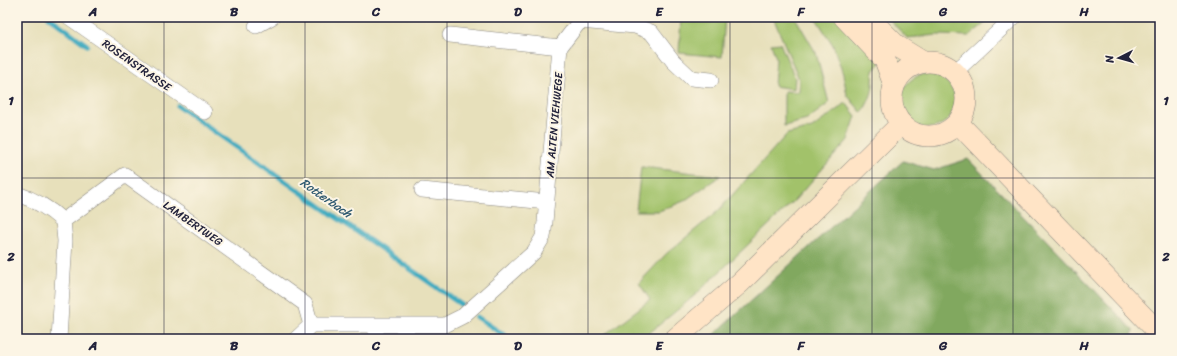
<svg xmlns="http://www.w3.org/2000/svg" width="1177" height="356" font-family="Sriracha,sans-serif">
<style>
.green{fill:#a2c26a;stroke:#627252}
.forest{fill:#81a85e;stroke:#52654c}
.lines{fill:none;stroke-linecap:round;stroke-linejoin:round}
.stream{stroke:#41abc0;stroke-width:5}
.minor-casing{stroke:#84817b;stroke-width:16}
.secondary-casing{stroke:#84817b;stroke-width:22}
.minor{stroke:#fff;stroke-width:15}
.secondary{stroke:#ffe4c6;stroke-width:21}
.grid{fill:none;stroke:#22223b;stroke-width:1;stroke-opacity:0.55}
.labels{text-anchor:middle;stroke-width:4;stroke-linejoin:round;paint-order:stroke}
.street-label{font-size:11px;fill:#22223b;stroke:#fcf5e5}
.water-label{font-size:12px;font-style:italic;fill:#2e5970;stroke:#fcf5e5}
.neatline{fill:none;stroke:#22223b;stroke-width:1.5}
.grid-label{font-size:13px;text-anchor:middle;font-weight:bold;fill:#22223b}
</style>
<rect width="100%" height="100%" fill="#fcf5e5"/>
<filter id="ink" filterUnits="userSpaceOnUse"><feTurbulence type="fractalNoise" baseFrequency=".025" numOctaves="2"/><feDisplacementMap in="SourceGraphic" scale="8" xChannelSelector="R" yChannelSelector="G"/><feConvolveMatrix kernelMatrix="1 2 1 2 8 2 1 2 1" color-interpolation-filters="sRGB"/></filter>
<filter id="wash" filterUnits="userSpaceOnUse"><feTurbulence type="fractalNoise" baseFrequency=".012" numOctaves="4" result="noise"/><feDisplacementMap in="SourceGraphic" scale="16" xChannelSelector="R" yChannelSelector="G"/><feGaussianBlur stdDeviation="0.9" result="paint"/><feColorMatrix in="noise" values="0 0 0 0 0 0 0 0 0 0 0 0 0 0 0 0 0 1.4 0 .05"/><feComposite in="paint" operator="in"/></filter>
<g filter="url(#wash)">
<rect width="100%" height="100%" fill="#e7e0bb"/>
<path class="green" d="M681,17H725L722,57L679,53Z
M773,17H795L816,53L829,103L807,120L784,126V91L799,92V79Z
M815,17H840L882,60L873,71C874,90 872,96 862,113L847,95L843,74L833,45Z
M887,17H993L969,36L937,35L907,38Z
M780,43L795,78L794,89L774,86L776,58L771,44Z
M901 101a27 27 0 1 1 54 0a27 27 0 1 1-54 0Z
M846,103L856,116L848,140L794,201L693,297L642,339H599L650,300L639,283L667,253L718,211L787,134L812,128Z
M641,167H642L720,176L684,201L659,211H636Z"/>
<path class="forest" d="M968,159L1133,330L1132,339H709L903,161L934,170Z"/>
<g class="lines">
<path class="stream" d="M49,17L87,45
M178,106L463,306
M477,317L510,339"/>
</g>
</g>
<g filter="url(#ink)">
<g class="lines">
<defs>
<path id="minor" d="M69,17L205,112
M580,21L635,26L651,32L673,61L691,78L711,80
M256,26L272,17
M450,35L560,47
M955,72L1014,17
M422,190L547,202
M17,194C36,200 49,208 63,221L65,241L59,339
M63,221L125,175L305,304L311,325
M296,339L311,325H445L463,316L534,252L543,237L545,222L560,47L580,21V17
M376,339V325"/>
<path id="secondary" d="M844,17L885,60L894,85
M868,17L897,46L923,62
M892 99a37 37 0 1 1 74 0a37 37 0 1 1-74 0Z
M958,123L1160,334
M675,339L740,283L901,124"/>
</defs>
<use href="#minor" class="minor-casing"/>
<use href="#secondary" class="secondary-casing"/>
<use href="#minor" class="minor"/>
<use href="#secondary" class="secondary"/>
</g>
</g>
<path class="grid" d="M164,17V339M305,17V339M447,17V339M588,17V339M730,17V339M872,17V339M1013,17V339M17,178H1160"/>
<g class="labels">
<g class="street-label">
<text transform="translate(137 65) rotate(35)" y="4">ROSENSTRASSE</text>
<text transform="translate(554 125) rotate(-85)" y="4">AM ALTEN VIEHWEGE</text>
<text transform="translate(193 223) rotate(35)" y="4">LAMBERTWEG</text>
</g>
<g class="water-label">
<text transform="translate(326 198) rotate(35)" y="4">Rotterbach</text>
</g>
</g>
<rect width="1177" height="356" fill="none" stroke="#fcf5e5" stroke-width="44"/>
<g transform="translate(1119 58) rotate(264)" stroke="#fcf5e5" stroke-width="3" paint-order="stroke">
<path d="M0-3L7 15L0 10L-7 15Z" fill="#22223b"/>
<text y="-6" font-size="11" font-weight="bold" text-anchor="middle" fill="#22223b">N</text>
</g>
<rect x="22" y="22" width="1133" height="312" class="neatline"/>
<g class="grid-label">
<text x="93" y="16">A</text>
<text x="234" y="16">B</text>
<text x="376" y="16">C</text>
<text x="518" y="16">D</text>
<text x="659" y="16">E</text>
<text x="801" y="16">F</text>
<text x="943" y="16">G</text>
<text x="1084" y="16">H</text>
<text x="11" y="105">1</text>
<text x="1166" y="105">1</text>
<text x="11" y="261">2</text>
<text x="1166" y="261">2</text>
<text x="93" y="350">A</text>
<text x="234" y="350">B</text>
<text x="376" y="350">C</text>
<text x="518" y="350">D</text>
<text x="659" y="350">E</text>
<text x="801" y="350">F</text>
<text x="943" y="350">G</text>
<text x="1084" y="350">H</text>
</g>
</svg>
